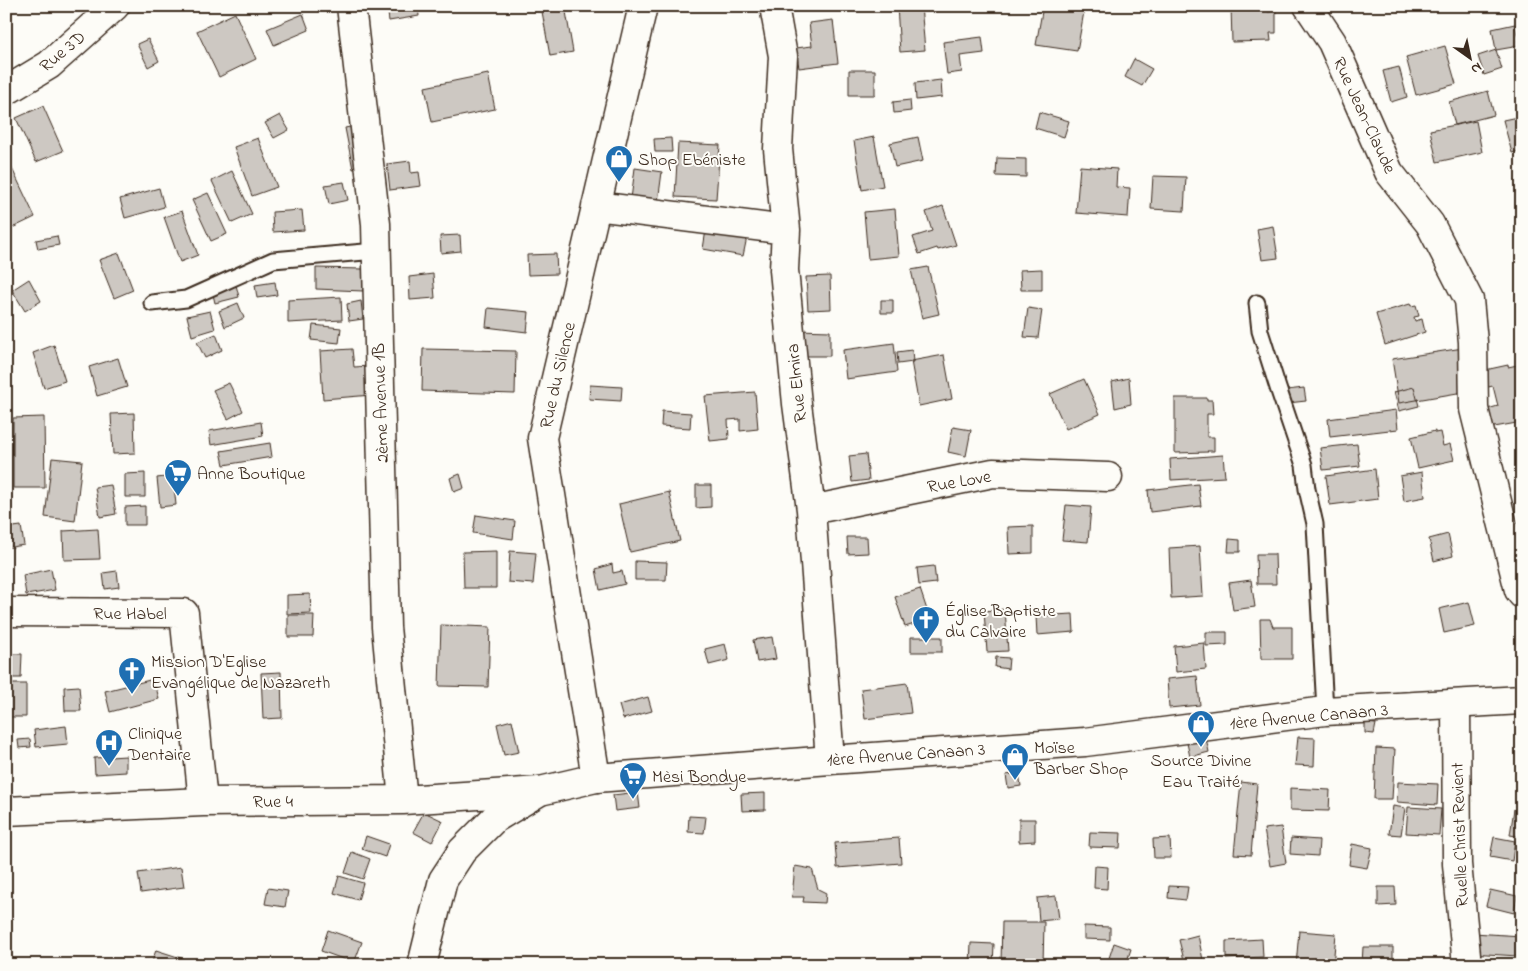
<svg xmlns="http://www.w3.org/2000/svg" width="1528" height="971" font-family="'Indie Flower',sans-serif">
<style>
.building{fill:#cdc8c2;stroke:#3b2a1e}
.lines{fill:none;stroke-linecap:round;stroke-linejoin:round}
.lane-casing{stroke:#3b2a1e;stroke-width:19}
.street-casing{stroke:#3b2a1e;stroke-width:31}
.secondary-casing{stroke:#3b2a1e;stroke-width:31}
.lane{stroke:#fdfcf7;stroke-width:15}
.street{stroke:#fdfcf7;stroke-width:28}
.secondary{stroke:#fdfcf7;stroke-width:28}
.labels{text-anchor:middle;stroke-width:4;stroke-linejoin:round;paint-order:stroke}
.street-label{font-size:18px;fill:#3b2a1e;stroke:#fdfcf7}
.poi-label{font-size:18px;fill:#3b2a1e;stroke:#fdfcf7;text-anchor:start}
</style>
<rect width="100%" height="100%" fill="#fdfcf7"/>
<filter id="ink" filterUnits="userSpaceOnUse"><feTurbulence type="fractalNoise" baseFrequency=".02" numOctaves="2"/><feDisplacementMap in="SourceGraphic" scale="10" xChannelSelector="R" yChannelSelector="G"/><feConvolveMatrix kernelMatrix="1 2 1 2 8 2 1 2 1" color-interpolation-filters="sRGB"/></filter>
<g filter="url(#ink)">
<path class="building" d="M387,6H418L419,16L389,21Z
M541,6H565L573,52L550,56Z
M897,6H921L925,50L900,52Z
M1043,6H1085L1077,51L1036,45Z
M1231,6H1267L1268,12L1276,11V33H1270L1271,41L1232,42Z
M235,13L256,59L219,77L197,31Z
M303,14L309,30L274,45L267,29Z
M833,20L838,63L799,68L796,48L812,46L809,23Z
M1515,24L1519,46L1496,50L1492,29Z
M982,37L984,53L960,56L962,72L947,74L943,42Z
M148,39L159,61L148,67L137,44Z
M1445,46L1456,84L1416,95L1406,57Z
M1496,50L1502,69L1484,75L1478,56Z
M1134,59L1152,69L1142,86L1125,77Z
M1399,67L1407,97L1391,102L1383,71Z
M849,70H875V95H849Z
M488,74L495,109L432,122L425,87Z
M941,80L942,97L916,100L915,83Z
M1488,91L1494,115L1455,125L1449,102Z
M910,100L911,111L894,113L893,102Z
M43,106L63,151L36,162L16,118Z
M1039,112L1069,121L1064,137L1035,128Z
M280,115L289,130L274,138L265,123Z
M1522,116V150L1512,153L1503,120Z
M1476,121L1482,152L1437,162L1430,130Z
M360,125L368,167L353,169L345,128Z
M874,137L883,186L862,190L854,141Z
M918,137L923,161L895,167L890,143Z
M258,138L277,187L252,196L234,147Z
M671,138L672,152H655L654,139Z
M678,143L720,145L716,199L675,197Z
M6,156L35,217L6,231Z
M997,158L1026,159V177L996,176Z
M410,161L411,173L419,172L421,186L390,190L387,164Z
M1080,166L1117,169L1116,187L1130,188L1128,217L1076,213Z
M635,168L662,172L658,202L631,199Z
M232,171L252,214L232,223L212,181Z
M1153,176L1186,177L1184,211L1151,209Z
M344,182L348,200L329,204L325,185Z
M159,188L164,207L125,218L120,199Z
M208,193L227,234L211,241L192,200Z
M943,206L956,245L938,250L937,248L919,254L913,237L932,231L926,212Z
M895,209L899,256L868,259L864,212Z
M302,210L304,230L273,232L272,212Z
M182,211L198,255L180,262L164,217Z
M1273,226L1278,258L1262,260L1257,229Z
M706,230L747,237L743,256L703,249Z
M460,235L461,251L441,253L440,236Z
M57,236L59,245L38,249L36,240Z
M119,253L133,290L114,298L99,260Z
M556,254L557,274L528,275L527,255Z
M928,267L939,314L922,318L911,270Z
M316,268L363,269V291L316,289Z
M1042,269V290H1021L1020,270Z
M433,274L435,298L410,300L409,277Z
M830,276L831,309L808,310L806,277Z
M29,279L41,301L25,311L12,290Z
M235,281L239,297L215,303L211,286Z
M275,282L277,295L257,298L255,285Z
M341,297L342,320L288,323V300Z
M881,300H893V313H881Z
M361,301L363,319L349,321L347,304Z
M238,303L244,318L225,327L219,311Z
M1410,304L1411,306L1416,305L1419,316L1414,317L1415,321L1422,319L1425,332L1385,345L1376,314Z
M488,308L529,312L527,332L486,327Z
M1028,308L1042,310L1038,338L1024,337Z
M210,311L215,329L192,336L187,316Z
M313,325L341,328L339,343L311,340Z
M798,330L830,331V356H798Z
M216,334L222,350L205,358L197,342Z
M894,343L897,372L846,379L843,350Z
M54,345L65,381L44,388L33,353Z
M1463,348L1469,391L1399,403L1392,359Z
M352,349L354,367L370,366L372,395L323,399L320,351Z
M423,349L516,351L515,394L422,391Z
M912,350L913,362L898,364L897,352Z
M944,355L952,399L919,406L911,361Z
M118,358L127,387L97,396L89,367Z
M1522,364V422L1489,428L1484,410L1498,406L1493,386L1479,389L1476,372L1508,365V367Z
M1129,378L1131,404L1115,408L1112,382Z
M1084,379L1100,414L1066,429L1050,394Z
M229,383L243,411L228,419L213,390Z
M590,385L622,387L621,401L589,399Z
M1414,387L1419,406L1399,411L1394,392Z
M1304,388L1306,401L1288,403L1287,390Z
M755,392L758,429L740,431V419L728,420L729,439L710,441L705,396Z
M1175,398H1207V400H1212L1213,414H1207V437H1214V451H1207L1208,452L1175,453Z
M1396,410L1398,429L1330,437L1328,419Z
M662,411L691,413L690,428L661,426Z
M134,413L135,453L113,454L111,414Z
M44,417L45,488H13V418Z
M261,422L263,436L211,445L209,431Z
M953,427L971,430L966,456L948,452Z
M1435,431V433L1440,432L1443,446L1450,444L1454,460L1418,468L1411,437Z
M270,443L272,457L224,465L221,451Z
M1357,444L1360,466L1323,470L1320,448Z
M866,454L869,480L852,482L849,456Z
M1223,455L1225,477L1171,480L1170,459Z
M52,458L82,461L75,521L45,517Z
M1375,469L1378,499L1330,505L1326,476Z
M1422,472L1425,497L1404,501L1400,476Z
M145,473V497H125V474Z
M460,474L464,488L454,492L450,478Z
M173,476L176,505L160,507L157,478Z
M1198,484L1201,506L1150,512L1148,490Z
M111,485L116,514L100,517L95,487Z
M696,485H711V507L696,508Z
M669,492L680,541L630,552L619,504Z
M1066,505L1091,507L1088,542L1062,540Z
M145,506V525H125V507Z
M476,515L515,521L513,539L473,533Z
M21,526L24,545L6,548V528Z
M1033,526V553L1009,554L1008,527Z
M98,529L100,559L64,560L63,531Z
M1448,534L1453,556L1434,561L1429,539Z
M847,537H867L868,553L848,554Z
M1229,539L1240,540V552H1228Z
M1200,546L1203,596L1171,598L1169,548Z
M496,551V588H464L463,552Z
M510,551L536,553L533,584L508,582Z
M1256,554H1275L1276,584H1257Z
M635,561L667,562L666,580H635Z
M612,564L613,573L622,571L625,584L600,590L596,569Z
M934,566L936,583L919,585L917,568Z
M51,569L55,590L26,595L23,575Z
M117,571L119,587L105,589L103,573Z
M1251,580L1255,607L1233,610L1229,583Z
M920,589L930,619L905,627L895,597Z
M310,594L311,613L287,614V595Z
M1469,602L1475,626L1444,633L1439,609Z
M1005,609L1008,651L987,652L984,611Z
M1073,614L1074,632L1037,635L1036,616Z
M288,615H314L313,637H288Z
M1260,619H1270L1273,627H1292V659H1261Z
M441,625L490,627L488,687L439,686Z
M1206,632H1227V645L1206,646Z
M772,637L776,659L757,662L753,640Z
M911,637H942V652H911Z
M1204,643L1206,669L1176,672L1174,646Z
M725,644L729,660L709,665L705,649Z
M6,654H22L21,678H6Z
M996,657L1009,658L1008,669L995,667Z
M281,672L282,718L263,719L261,673Z
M1197,676L1200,705L1169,708L1167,679Z
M154,679L159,699L110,712L105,691Z
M907,683L911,713L865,719L861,689Z
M6,684H26V717H6Z
M79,686L81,711H65L64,687Z
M648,697L652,711L623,719L619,705Z
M512,720L519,752L504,755L497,724Z
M1365,723L1376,724L1374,734L1365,733Z
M66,726L68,744L36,747L34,730Z
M1298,737L1315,738L1314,766L1295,765Z
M1206,738L1209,752L1190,757L1187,743Z
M30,739L31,747L19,748L18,740Z
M1376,748L1395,749L1392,799H1374Z
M126,756V772L95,774L94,758Z
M1019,773L1021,786L1008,788L1006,775Z
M1241,782L1257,784L1251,855L1234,854Z
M1398,782L1438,784L1437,805L1397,802Z
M1290,788L1330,790L1329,811L1290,810Z
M638,792L640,808L615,811L613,795Z
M765,793V810L742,811L741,794Z
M1393,806L1405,808L1401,835L1389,834Z
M1408,807L1441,809L1439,835L1406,833Z
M1514,809L1522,811V837L1510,835Z
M424,812L443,821L432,842L413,832Z
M689,816L706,817L704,833L688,832Z
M1019,819H1035V841L1019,842Z
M1281,827L1286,863L1270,866L1264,829Z
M1090,832L1121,833L1120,848L1089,847Z
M366,836L389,844L385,857L362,849Z
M1494,837L1515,841L1512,861L1490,857Z
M899,838L901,863L837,868L835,843Z
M1170,838L1171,858H1154L1153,839Z
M1291,838L1319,840L1318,856L1290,854Z
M1352,844L1372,848L1367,868L1349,865Z
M352,852L370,859L363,879L345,873Z
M795,866L812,869L818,889L826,893L825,903L803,902L804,897H792Z
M1095,866L1108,867L1107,889L1094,888Z
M181,867L184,887L141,893L138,873Z
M339,876L363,883L358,900L334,893Z
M1169,886L1188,887L1186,900L1168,898Z
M1378,887H1395L1396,905L1378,906Z
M268,888L288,891L285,907L265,904Z
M1490,890L1517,896L1514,913L1486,906Z
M1521,893H1522V913L1519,912Z
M1056,896L1059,919L1039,921L1037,898Z
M1002,922H1044L1043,964L1001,963Z
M1084,926L1110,927V940L1084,939Z
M328,930L362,942L354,963L321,951Z
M1299,931L1336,934L1333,965H1296Z
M1473,933L1522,936V949H1519L1518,956L1471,953Z
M1198,935L1203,960L1185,964L1179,940Z
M1262,939L1263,957L1226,959V941Z
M971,943L994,944L993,965H970Z
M1114,943L1131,949L1126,964L1109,958Z
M1363,947H1393V965L1362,964Z
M156,950L184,959L182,965H151Z"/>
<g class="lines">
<defs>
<path id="lane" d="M152,303L186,299L273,260L376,251
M1257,303L1260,331L1278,388L1304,465L1307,489L1315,524L1325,711"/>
<path id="street" d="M351,6L376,224L386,627L403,800
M774,6L783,56L778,149L786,230L784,270L797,404L811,510L830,760
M1308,6L1332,42L1389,172L1430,224L1469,300L1473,342L1474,409L1519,590L1522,594
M6,91L49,65L115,6
M596,206L786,230
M811,510L993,473L1108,477
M6,612L184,613L203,802
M1456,705L1457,864L1467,965
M596,778L542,438L643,6
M6,811L203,802L403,800L540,791"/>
<path id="secondary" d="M422,965L443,880L462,851L494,819L540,791L596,778L830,760L1085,742L1325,711L1522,700"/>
</defs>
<use href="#lane" class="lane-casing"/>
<use href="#street" class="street-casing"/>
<use href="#secondary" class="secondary-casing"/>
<use href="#lane" class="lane"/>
<use href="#street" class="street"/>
<use href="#secondary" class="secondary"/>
</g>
</g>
<defs>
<symbol id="shop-pin" viewBox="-11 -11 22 30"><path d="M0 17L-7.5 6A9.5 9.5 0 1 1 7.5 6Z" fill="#1f6fb2" stroke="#fdfcf7"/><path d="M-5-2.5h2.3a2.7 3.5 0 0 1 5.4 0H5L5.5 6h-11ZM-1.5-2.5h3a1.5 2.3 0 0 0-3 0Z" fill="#fff"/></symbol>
<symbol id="supermarket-pin" viewBox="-11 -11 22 30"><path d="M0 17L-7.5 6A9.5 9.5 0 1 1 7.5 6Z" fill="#1f6fb2" stroke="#fdfcf7"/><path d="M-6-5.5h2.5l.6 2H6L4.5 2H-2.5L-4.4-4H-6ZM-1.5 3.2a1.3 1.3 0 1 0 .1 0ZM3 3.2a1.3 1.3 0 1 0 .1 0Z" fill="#fff"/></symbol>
<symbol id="church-pin" viewBox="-11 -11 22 30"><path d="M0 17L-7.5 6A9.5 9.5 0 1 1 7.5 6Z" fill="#1f6fb2" stroke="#fdfcf7"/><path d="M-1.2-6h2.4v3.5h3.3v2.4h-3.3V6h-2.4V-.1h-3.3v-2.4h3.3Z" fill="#fff"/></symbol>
<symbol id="hospital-pin" viewBox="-11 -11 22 30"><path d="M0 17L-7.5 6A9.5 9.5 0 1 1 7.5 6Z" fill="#1f6fb2" stroke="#fdfcf7"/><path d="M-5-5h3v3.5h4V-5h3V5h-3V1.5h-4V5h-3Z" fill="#fff"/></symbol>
</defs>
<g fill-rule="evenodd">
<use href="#shop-pin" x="603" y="143" width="32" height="43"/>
<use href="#supermarket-pin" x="162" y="457" width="32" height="43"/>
<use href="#church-pin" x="910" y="604" width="32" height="43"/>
<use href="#church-pin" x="116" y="655" width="32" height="43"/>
<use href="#shop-pin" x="1185" y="708" width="32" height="43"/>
<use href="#hospital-pin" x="93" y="727" width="32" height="43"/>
<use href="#shop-pin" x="999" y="741" width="32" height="43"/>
<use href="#supermarket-pin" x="617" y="760" width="32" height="43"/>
</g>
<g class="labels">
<g class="street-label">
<text transform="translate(62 51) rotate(-40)" y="6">Rue 3D</text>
<text transform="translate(1365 115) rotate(65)" y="6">Rue Jean-Claude</text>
<text transform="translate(557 375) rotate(-77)" y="6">Rue du Silence</text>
<text transform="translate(796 383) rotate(-96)" y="6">Rue Elmira</text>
<text transform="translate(380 403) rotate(-92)" y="6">2ème Avenue 1B</text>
<text transform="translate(959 481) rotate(-10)" y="6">Rue Love</text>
<text x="130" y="619">Rue Habel</text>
<text transform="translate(1309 716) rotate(-5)" y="6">1ère Avenue Canaan 3</text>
<text transform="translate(906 754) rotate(-4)" y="6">1ère Avenue Canaan 3</text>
<text transform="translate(273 801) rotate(-1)" y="6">Rue 4</text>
<text transform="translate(1459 835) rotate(-92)" y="6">Ruelle Christ Revient</text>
</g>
<g class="poi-label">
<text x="638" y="165">Shop Ebéniste</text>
<text x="197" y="479">Anne Boutique</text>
<text x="945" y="616">Église Baptiste<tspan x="945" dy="21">du Calvaire</tspan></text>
<text x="151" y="667">Mission D'Eglise<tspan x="151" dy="21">Evangélique de Nazareth</tspan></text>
<text x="128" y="739">Clinique<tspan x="128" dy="21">Dentaire</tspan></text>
<text x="1034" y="753">Moïse<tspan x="1034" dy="21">Barber Shop</tspan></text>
<text x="1201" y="766" text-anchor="middle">Source Divine<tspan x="1201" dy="21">Eau Traité</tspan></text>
<text x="652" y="782">Mèsi Bondye</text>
</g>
</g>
<rect width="1528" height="971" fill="none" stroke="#fdfcf7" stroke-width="25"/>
<rect x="12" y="12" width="1503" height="946" fill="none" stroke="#3b2a1e" stroke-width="2" filter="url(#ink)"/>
<g transform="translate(1470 58) rotate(147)" stroke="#fdfcf7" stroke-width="4" paint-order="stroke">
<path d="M0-4L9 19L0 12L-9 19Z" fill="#3b2a1e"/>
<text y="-8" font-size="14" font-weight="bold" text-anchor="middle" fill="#3b2a1e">N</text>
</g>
</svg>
